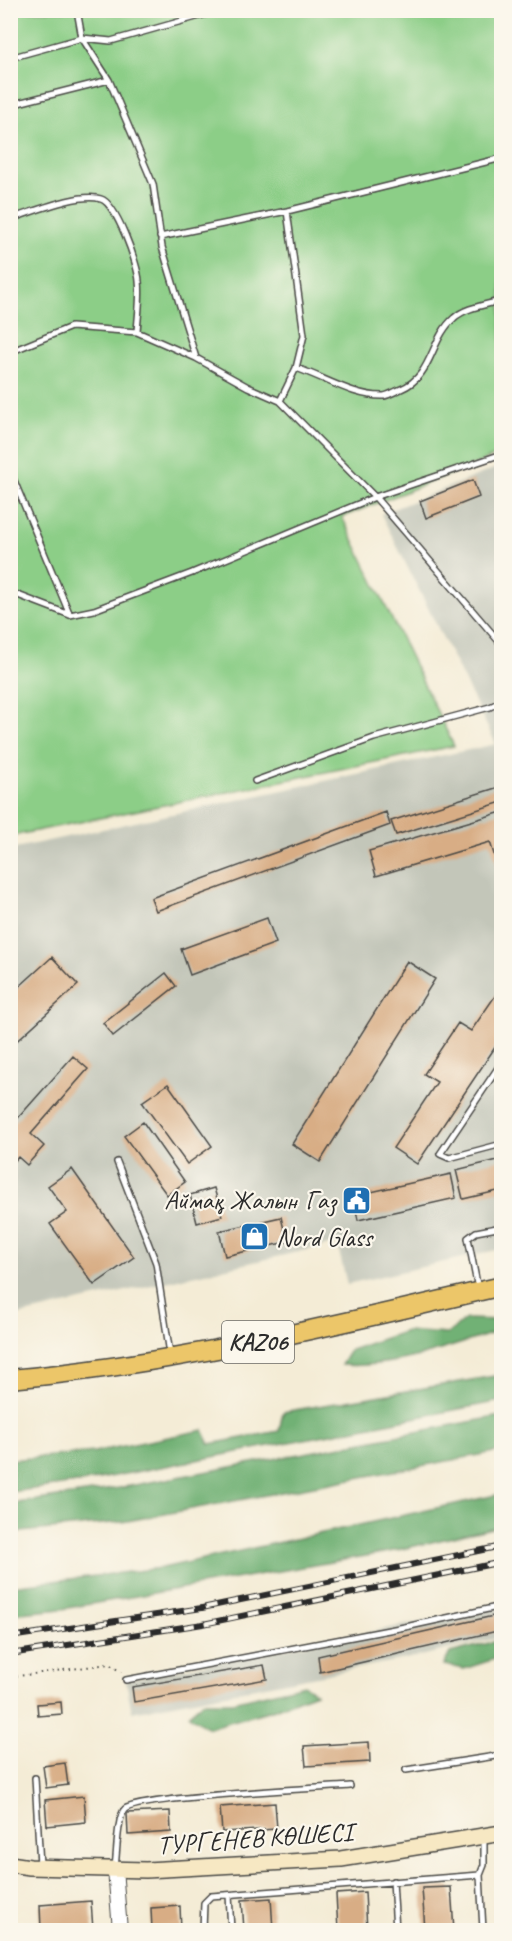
<svg xmlns="http://www.w3.org/2000/svg" width="512" height="1941" font-family="Caveat,sans-serif">
<style>
.industrial{fill:#c3c6b9}
.green{fill:#8cce87;stroke:#5c7c59;stroke-width:1.5}
.forest{fill:#71b174;stroke:#4e6e50;stroke-width:1.5}
.building{fill:#d8ad85}
.lines{fill:none;stroke-linecap:round;stroke-linejoin:round}
.service-casing{stroke:#494845;stroke-width:8}
.tertiary-casing{stroke:#494845;stroke-width:16}
.secondary-casing{stroke:#494845;stroke-width:18}
.trunk-casing{stroke:#494845;stroke-width:21}
.path{stroke:#494845;stroke-width:2;stroke-dasharray:1.5 4.5;stroke-linecap:butt}
.service{stroke:#fff;stroke-width:5}
.tertiary{stroke:#fff;stroke-width:14}
.secondary{stroke:#f7e8c3;stroke-width:15}
.trunk{stroke:#ecc669;stroke-width:18}
.rail-casing{stroke:#2b2b2b;stroke-width:6}
.rail{stroke:#fbf7ec;stroke-width:4;stroke-dasharray:11;stroke-linecap:butt}
.labels{text-anchor:middle;stroke-width:4.5;stroke-linejoin:round;paint-order:stroke}
.shield{fill:#fbf7ec;stroke:#696865;stroke-width:1.5}
.shield-label{font-size:24px;font-weight:bold;fill:#2b2b2b}
.poi-label{font-size:26px;fill:#2b2b2b;stroke:#fbf7ec;text-anchor:end}
.street-label{font-size:26px;fill:#2b2b2b;stroke:#fbf7ec}
</style>
<rect width="100%" height="100%" fill="#fbf7ec"/>
<filter id="ink" filterUnits="userSpaceOnUse"><feTurbulence type="fractalNoise" baseFrequency=".0167" numOctaves="2"/><feDisplacementMap in="SourceGraphic" scale="12" xChannelSelector="R" yChannelSelector="G"/><feConvolveMatrix kernelMatrix="1 2 1 2 8 2 1 2 1" color-interpolation-filters="sRGB"/></filter>
<filter id="wash" filterUnits="userSpaceOnUse"><feTurbulence type="fractalNoise" baseFrequency=".008" numOctaves="4" result="noise"/><feDisplacementMap in="SourceGraphic" scale="24" xChannelSelector="R" yChannelSelector="G"/><feGaussianBlur stdDeviation="1.35" result="paint"/><feColorMatrix in="noise" values="0 0 0 0 0 0 0 0 0 0 0 0 0 0 0 0 0 1.4 0 .05"/><feComposite in="paint" operator="in"/></filter>
<g filter="url(#wash)">
<rect width="100%" height="100%" fill="#f4ecd6"/>
<path class="industrial" d="M501,466V1249L347,1284L337,1243L11,1317V849L496,744L381,514Z
M501,1606V1637L420,1656L132,1712L126,1680Z"/>
<path class="green" d="M11,11H501V454L342,517L454,746L11,836Z"/>
<path class="forest" d="M466,1319L501,1320V1331C450,1346 395,1369 341,1365L350,1350L406,1331L447,1334Z
M501,1375V1401L84,1482L11,1492V1460L94,1452L203,1430L210,1444L279,1431L283,1412Z
M501,1416V1451L122,1522L11,1533V1504L119,1488Z
M501,1494V1526L389,1552L62,1609L11,1614V1586L162,1568Z
M501,1640V1657L464,1669L444,1665L450,1653Z
M304,1685L316,1693L272,1710L208,1728L189,1715L202,1702H233Z"/>
<g id="blocks">
<path class="building" d="M473,480L479,497L426,518L420,501Z
M502,786V802L396,835L391,821Z
M386,812L390,825L156,911L151,898Z
M502,812V879L490,842L376,876L369,851Z
M267,918L276,943L190,975L181,949Z
M52,957L78,985L10,1047V995Z
M407,961L435,979L320,1162L292,1144Z
M166,973L176,986L113,1036L103,1023Z
M502,986V1037L417,1164L393,1148L437,1082L424,1074L458,1023L471,1031Z
M73,1056L88,1069L31,1134L44,1146L27,1165L18,1157L13,1163L10,1161V1127Z
M168,1084L212,1146L187,1164L142,1102Z
M143,1122L185,1182L167,1195L124,1136Z
M502,1159V1190L463,1199L456,1170Z
M72,1169L134,1257L94,1285L50,1224L67,1212L48,1186Z
M451,1174L456,1198L358,1220L353,1196Z
M214,1188L222,1216L197,1223L190,1195Z
M281,1217L287,1242L225,1256L219,1231Z
M502,1614V1630L320,1672L318,1656Z
M264,1665L267,1679L134,1702L132,1687Z
M61,1702L62,1714L38,1716L37,1704Z
M369,1742L370,1762L306,1766L304,1746Z
M65,1763L68,1785L46,1788L43,1766Z
M84,1796L86,1822L47,1826L45,1800Z
M275,1803L277,1829L222,1832L220,1807Z
M170,1811L171,1832L128,1835L127,1813Z
M451,1887L454,1930H425L422,1888Z
M365,1892L367,1930H338L336,1894Z
M271,1898L273,1930H244L242,1900Z
M91,1901L93,1930H41L40,1905Z
M180,1906L181,1930H152L151,1908Z"/>
</g>
</g>
<g filter="url(#ink)">
<use href="#blocks" fill-opacity="0" stroke="#494845" stroke-width="1.5"/>
<g class="lines">
<defs>
<path id="service" d="M10,58L82,38L111,41L221,10
M109,80L153,184L162,247L196,358
M10,105L109,80L82,38L77,10
M287,211L304,335L296,368
M10,219C33,212 79,192 101,199C116,203 138,264 139,281C141,297 138,315 137,332
M160,237L287,211L502,158
M10,352L71,327L137,332L196,358L248,387L280,401L375,497L192,573L94,610L70,615L10,592
M280,401L296,368C324,377 354,397 384,396C389,395 396,391 401,389C433,376 430,339 454,318C466,307 487,305 502,300
M502,454L375,497L502,645
M10,471L70,615
M255,781L374,738L490,707L502,701
M502,1062L440,1154L449,1158L502,1144
M117,1162L156,1263L170,1354
M478,1289L468,1238L476,1232L502,1227
M126,1680L410,1626L502,1606
M406,1770L502,1755
M35,1778L40,1865
M115,1867C117,1855 117,1816 125,1809C139,1797 319,1788 350,1786
M480,1875L483,1930
M393,1881L396,1930
M229,1895L231,1930
M203,1930L204,1903L211,1896L480,1875L484,1865V1836"/>
<path id="tertiary" d="M115,1869L120,1930"/>
<path id="secondary" d="M10,1864L30,1867L146,1870L341,1859L502,1833"/>
<path id="trunk" d="M10,1379C177,1364 339,1324 502,1286"/>
</defs>
<use href="#service" class="service-casing"/>
<use href="#tertiary" class="tertiary-casing"/>
<use href="#secondary" class="secondary-casing"/>
<use href="#trunk" class="trunk-casing"/>
<path class="path" d="M10,1677L109,1664L121,1672"/>
<use href="#service" class="service"/>
<use href="#tertiary" class="tertiary"/>
<use href="#secondary" class="secondary"/>
<use href="#trunk" class="trunk"/>
<defs>
<path id="rail" d="M10,1637L202,1608L502,1546
M10,1654L203,1624L502,1562"/>
</defs>
<use href="#rail" class="rail-casing"/>
<use href="#rail" class="rail"/>
</g>
</g>
<defs>
<symbol id="civic-square" viewBox="-11 -11 22 22"><rect x="-9" y="-9" width="18" height="18" rx="4" fill="#1f6fb2" stroke="#fbf7ec"/><path d="M-.6-6.5H3V-4.5H.6V-3L4-1V1h2V6H-6V1h2V-1L-.6-3ZM-1.2 2.5V6h2.4V2.5Z" fill="#fff"/></symbol>
<symbol id="shop-square" viewBox="-11 -11 22 22"><rect x="-9" y="-9" width="18" height="18" rx="4" fill="#1f6fb2" stroke="#fbf7ec"/><path d="M-5-2.5h2.3a2.7 3.5 0 0 1 5.4 0H5L5.5 6h-11ZM-1.5-2.5h3a1.5 2.3 0 0 0-3 0Z" fill="#fff"/></symbol>
</defs>
<g fill-rule="evenodd">
<use href="#civic-square" x="340" y="1184" width="33" height="33"/>
<use href="#shop-square" x="238" y="1220" width="33" height="33"/>
</g>
<g class="labels">
<rect class="shield" x="222" y="1321" width="72" height="42" rx="4.5"/>
<g class="shield-label">
<text x="258" y="1350">KАZ06</text>
</g>
<g class="poi-label">
<text x="336" y="1209">Аймақ Жалын Газ</text>
<text x="276" y="1246" text-anchor="start">Nord Glass</text>
</g>
<g class="street-label">
<text transform="translate(255 1838) rotate(-4)" y="9">ТУРГЕНЕВ КӨШЕСІ</text>
</g>
</g>
<rect width="512" height="1941" fill="none" stroke="#fbf7ec" stroke-width="36"/>
</svg>
